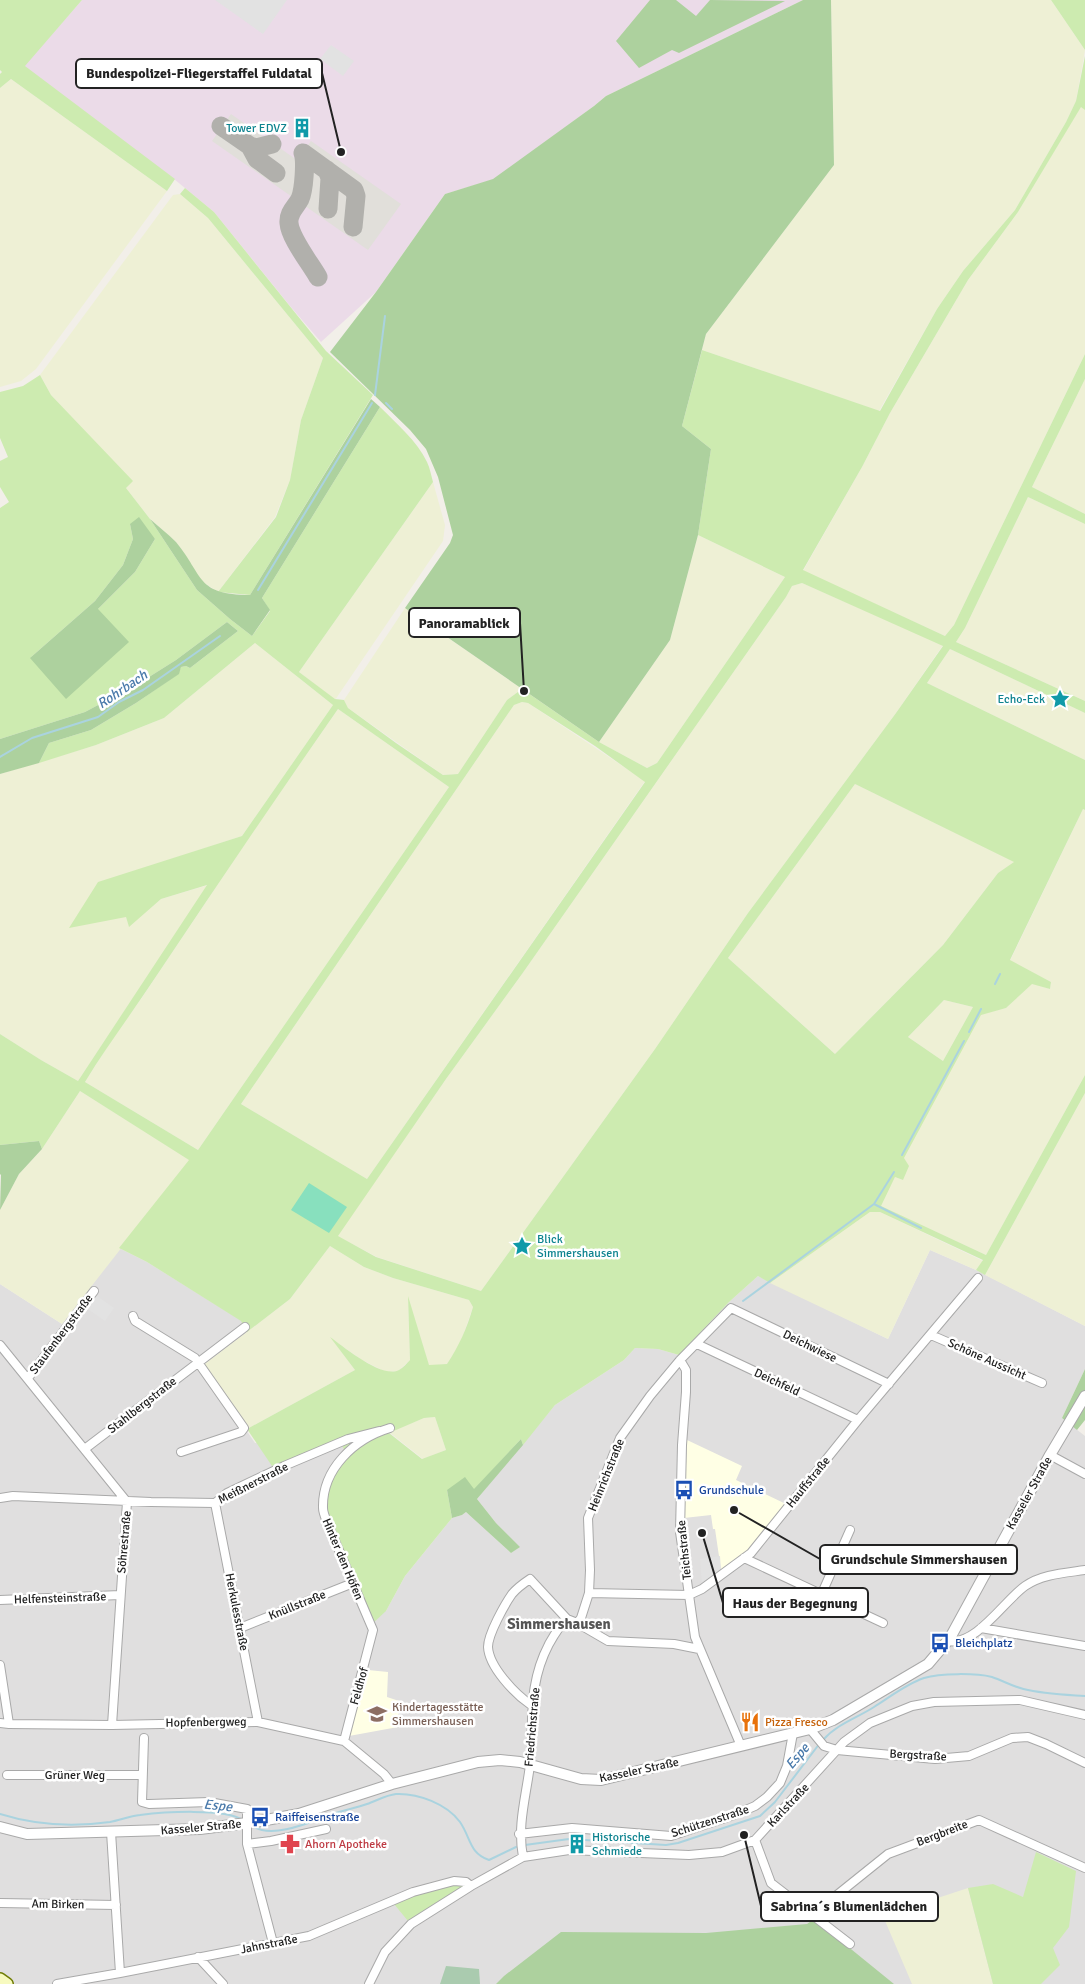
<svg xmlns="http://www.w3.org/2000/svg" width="1085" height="1984" font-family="Signika,sans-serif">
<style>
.residential{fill:#e0dfdf}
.industrial{fill:#ebdbe8}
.education{fill:#ffffe5}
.airport{fill:#e1dfda}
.farmland{fill:#eef0d5}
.grass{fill:#cdebb0;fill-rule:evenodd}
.forest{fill:#add19e}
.cemetery{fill:#aacbaf}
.pitch{fill:#88e0be}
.parking{fill:#e2e2e2}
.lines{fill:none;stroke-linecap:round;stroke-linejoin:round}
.stream{stroke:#aad3df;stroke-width:2}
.taxiway{stroke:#b1b0ac;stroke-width:19}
.minor-casing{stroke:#a9a9a9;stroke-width:10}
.tertiary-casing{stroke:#a9a9a9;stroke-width:12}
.secondary-casing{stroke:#707d05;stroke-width:14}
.minor{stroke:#fff;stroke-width:8}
.tertiary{stroke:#fff;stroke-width:10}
.secondary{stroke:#f7fabf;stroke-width:11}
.labels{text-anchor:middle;stroke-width:5;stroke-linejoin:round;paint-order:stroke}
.culture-label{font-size:12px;fill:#0d838f;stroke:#fff;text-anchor:end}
.street-label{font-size:12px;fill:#222;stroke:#fff}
.transit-label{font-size:12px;fill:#164399;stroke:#fff;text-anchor:start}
.education-label{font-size:12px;fill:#785e54;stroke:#fff;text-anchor:start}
.food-label{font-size:12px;fill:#c56008;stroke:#fff;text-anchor:start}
.health-label{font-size:12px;fill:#be3a42;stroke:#fff;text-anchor:start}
.water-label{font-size:14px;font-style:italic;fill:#4a7aab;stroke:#fff}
.quarter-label{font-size:15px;font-weight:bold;fill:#555;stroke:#fff}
.leader{fill:none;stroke:#222;stroke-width:2}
.callout-dot{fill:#222;stroke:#fff;stroke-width:2}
.callout{fill:#fff;stroke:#222;stroke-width:2}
.callout-label{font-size:14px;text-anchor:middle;font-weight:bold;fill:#222}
</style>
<rect width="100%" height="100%" fill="#f2efe9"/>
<path class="residential" d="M119,1248L147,1262L242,1321L247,1332L202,1366L255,1443L339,1439L347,1456L386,1611L405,1576L452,1518L462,1515L466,1512L511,1553L519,1547L496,1523L477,1499L555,1405L624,1360L635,1348L658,1349L679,1355L729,1302L758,1276L888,1339L930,1250L976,1270L1085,1326V1369L1062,1418L1085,1436V1984H0V1284L62,1324Z"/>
<path class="industrial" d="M82,0H803L606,96L594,106L495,179L445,194L376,292L321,342L290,306L214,212L174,179L24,66Z"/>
<path class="education" d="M687,1440L742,1466L736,1480L788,1505L748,1552L721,1570L715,1529H713L711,1515L684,1518Z
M368,1670L388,1672L387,1697L399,1701L398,1727L349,1736Z"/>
<path class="airport" d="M231,114L297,160L311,141L401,204L368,250L212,141Z"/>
<path class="farmland" d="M831,0H1051L1085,50L1076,101L1066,122L1015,210L963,271L937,309L879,411L702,350L706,334L834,165Z
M11,79L167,191L36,369L21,381L0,387V88Z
M1081,106L1085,110V354L954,625L945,636L803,571L862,467L890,413L968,280L1018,212Z
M180,194L208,218L323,358L301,420L290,480L275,517L218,592L201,581L176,542L150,519L126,488L132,481L51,395L40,375L173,195Z
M1085,379V514L1032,487Z
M433,482L445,525L443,541L335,700L299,672Z
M1028,497L1085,524V701L956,642L965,628Z
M698,535L785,577L657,763L647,768L599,742L670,640Z
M802,583L943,645L896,713L748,913L655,1049L481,1291L377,1257L337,1236L446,1079L522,974L786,597L792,586Z
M405,608L522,689L507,700L458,774L443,775L348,708L344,700Z
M255,643L333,705L242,836L98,883L126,917L129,926L161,899L208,885L78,1081L41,1060L0,1034V774L96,745L164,718Z
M950,649L1085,713V760L927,683Z
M522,702L528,703L645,781L367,1179L241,1104L514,705Z
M338,709L449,787L198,1150L85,1082L111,1041L141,999L259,823Z
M855,784L1015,862L998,873L943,945L835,1054L728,958Z
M1083,809L1085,810V1075L986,1255L880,1206L895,1177L903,1180V1158L981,1014L1006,1008L1032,983L1050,989L1051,982L1010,961Z
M944,1000L973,1007L943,1061L908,1037Z
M80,1091L190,1160L62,1324L0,1284V1210L19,1174L42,1149Z
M1085,1093V1326L985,1275Z
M870,1212H880L983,1261L976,1270L930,1250L888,1339L770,1283Z
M330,1246L364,1267L393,1278L469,1300L473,1307L460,1344L447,1364L429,1366L408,1299L410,1360L398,1371L386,1372L362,1360L332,1339L355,1370L247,1429L202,1366L290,1299Z
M435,1417L446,1450L423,1459L389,1432L424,1418Z
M968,1888L993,1984H912L883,1916Z"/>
<path class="grass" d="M0,0H82L25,66L175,179L167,191L11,79L0,88V74L2,72L0,70Z
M1051,0H1085V50Z
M1085,56V110L1081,107L1018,212L968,280L890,413L862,467L803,570L945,636L954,625L1085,354V379L1032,487L1085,514V524L1028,497L965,628L956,642L1085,701V713L950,649L927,683L1085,760V810L1083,809L1010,960L1051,982L1050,989L1032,984L1006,1008L981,1015L904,1158L909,1166L903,1180L895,1177L881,1206L986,1255L1085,1075V1093L985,1275L976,1270L983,1260L880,1212H870L770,1283L758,1276L729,1302L679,1355L658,1349L635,1348L624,1360L555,1405L523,1445L521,1439L474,1490H447L452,1518L405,1576L386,1611L371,1625L327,1515C325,1501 329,1481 336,1468C339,1464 343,1459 347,1456L339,1439L272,1466L247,1429L355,1370L330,1337C344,1347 382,1379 399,1370C403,1368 407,1363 410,1360L408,1296L429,1365L447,1364C459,1346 467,1328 473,1307L469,1300L393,1278L364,1267L330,1246L290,1299L247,1332L241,1321L147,1262L119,1248L189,1160L80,1091L42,1149L39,1141L0,1145V1034L41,1060L78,1081L207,885L161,899L129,927L126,917L69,928L98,882L242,836L333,705L255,643L164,718L96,745L39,763L49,743L91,730L136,703L178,674L181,667L186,666L190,668L238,631L227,622L176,660L141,682L85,712L0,739V508L9,502L0,487V461L8,457L0,438V392L23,386L40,375L51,395L133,481L126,488L150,519L197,590L230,619L252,636L270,611L262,598L380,407C396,423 417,441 427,462C430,468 431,475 433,482L299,672L335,699L344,700L348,708L396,743L443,775L458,774L507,700L522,689L599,742L647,768L657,763L785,577L698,535L711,449L682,426L702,350L880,411L937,309L963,271L1015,210L1066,122L1076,101ZM130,524L155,539L135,572L98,609L30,658L95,601L123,565L133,539ZM802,583L943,646L896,713L748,913L655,1049L481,1291L376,1257L338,1236L446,1079L522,974L786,597L792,586ZM522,702L528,703L595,746L645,782L367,1179L241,1104L514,705ZM338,709L449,787L198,1150L85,1082C107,1046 132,1013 155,978C215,888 276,798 338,709ZM855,784L1014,862L998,873L943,945L835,1054L728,958ZM944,1000L973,1007L943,1061L908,1037ZM435,1417L446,1450L422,1459L389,1433L424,1418Z
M185,188L214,212L326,351L373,395L250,595L218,592L276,517L290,480L301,420L323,358L208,218L180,194Z
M1036,1852L1076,1871L1069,1927L1053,1948L1060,1965L1041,1984H993L968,1888L993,1884L1023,1897Z
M451,1885L462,1886L463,1887L408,1921L394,1904L414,1895Z"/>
<path class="forest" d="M650,0H676L696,16L710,0L785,1L679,53L672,50L639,68L616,41Z
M803,0H831L834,165L706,334L682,426L711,449L698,535L670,640L599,742L405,608L450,543L453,535L438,477L426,449L410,430L330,352L376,292L445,194L493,179L594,106L606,96Z
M371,399L380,407L262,598L270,610L252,636L230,619L197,590L150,519C158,526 168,534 176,542C204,576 196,595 250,595Z
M139,517L155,539L135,572L98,609L129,642L66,699L30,658L95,601L123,565L133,539L130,524Z
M227,622L238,631L190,668L186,666L181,667L179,674L136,703L91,730L49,743L39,763L0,774V739L85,712L141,682L176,660Z
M39,1141L42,1149L19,1174L0,1210L1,1175L0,1174V1145Z
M1085,1369V1420L1077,1430L1062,1418Z
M521,1439L523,1445L477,1499L496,1523L520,1547L511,1553L466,1512L462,1515L452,1518L447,1490L465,1477L474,1489Z
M814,1919L894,1984H496L504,1976L561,1932L706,1933L807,1924Z"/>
<path class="cemetery" d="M446,1966L479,1969L480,1984H440Z"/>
<path class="pitch" d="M309,1183L347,1207L329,1233L291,1210Z"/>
<path class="parking" d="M215,0H287L263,34Z
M331,45L354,61L343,76L320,59Z
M94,1294L114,1308L105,1321L85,1307Z
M720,1556L721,1570L702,1584L700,1559Z"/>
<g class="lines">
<path class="stream" d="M375,395L385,316
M386,403L392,409
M258,590L372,403
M0,757L32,738L98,717L119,702L143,690L220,636
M995,984L1000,974
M969,1032L981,1009
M902,1155L964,1041
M874,1204L921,1228
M743,1301L874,1204L894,1172
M823,1740C837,1724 857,1718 874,1707C890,1697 906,1684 924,1678C940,1673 976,1673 992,1677C1004,1681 1015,1688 1028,1690C1047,1694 1066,1695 1085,1696
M0,1814C35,1825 74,1827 110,1822C120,1820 130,1816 140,1815C163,1812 225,1808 243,1820
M253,1826C272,1840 313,1821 333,1814C344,1810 356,1808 367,1804C376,1801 386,1795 396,1794C418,1793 447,1804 460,1822C471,1838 469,1853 489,1860L516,1847
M525,1845L569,1839L666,1845L678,1843L760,1816L775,1802L820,1743"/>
<path class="taxiway" d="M221,126L250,146L257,159L276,173
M250,146L256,148L272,144
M303,153C306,161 304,190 300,199C296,207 288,212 289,223C290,238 310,263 318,277
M303,153L354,190L356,196L353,227
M327,170L330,178L328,209"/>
<defs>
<path id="minor" d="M133,1316L135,1321L195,1358L244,1428L241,1432L181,1452
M931,1335L1042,1383
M697,1344L858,1420
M0,1345L127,1502L112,1725
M680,1360L686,1370V1392L682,1445L680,1532L695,1637L741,1746
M28,1378L94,1291
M86,1448L245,1327
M1050,1455L1085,1474
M0,1498L13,1496L151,1502L215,1503L227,1493L284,1466L348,1439L379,1431
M215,1503L258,1722
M744,1558L883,1623
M589,1593L689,1595L702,1589L751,1553L858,1420L978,1278
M822,1593L850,1530
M0,1600L120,1595
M577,1623L608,1641L674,1644L699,1649
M240,1628L353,1583
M981,1628L1085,1646
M948,1641C976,1646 1004,1601 1025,1586C1042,1574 1065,1573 1085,1570
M0,1665L9,1724
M531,1705C515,1694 489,1667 488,1647C488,1634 505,1604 512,1594C517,1588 524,1583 530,1579L567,1619
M0,1723L9,1724L112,1725L258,1722L344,1741L384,1774L392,1784
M810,1729L824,1746L837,1750L935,1759L969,1756L1012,1738L1028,1737L1046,1744L1085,1763
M144,1738L142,1802L149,1804L209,1802L247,1809V1844L273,1943
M344,1741L373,1630L329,1527C327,1521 323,1514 323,1508C322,1469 354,1439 390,1428
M7,1775H142
M111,1832L120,1973
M519,1834L572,1828L671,1836L734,1815L755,1806L767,1797L780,1783L787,1766L793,1733
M755,1840L771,1883L850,1944
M247,1844L271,1841L326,1829
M523,1857C517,1825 526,1797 530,1765C534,1721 527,1686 549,1644C554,1635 559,1626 567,1619L577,1623L581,1618L589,1593L590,1570L588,1518L620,1438L650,1396L680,1360L731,1308L889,1384
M0,1903L116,1905
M812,1915L888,1854L979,1820L1085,1868
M198,1957L223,1984
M57,1984L120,1973L309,1936L413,1892L454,1881L466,1882L471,1886
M369,1984L385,1952L411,1924L471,1886L523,1857L569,1850L689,1855L722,1852L755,1840L844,1742L870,1723L912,1706L934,1702L1020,1700L1085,1715"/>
<path id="tertiary" d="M0,1827L27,1834L200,1829L255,1822L299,1814L392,1784L478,1762L500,1760L520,1762L581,1779L601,1780L810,1729L833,1720L928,1664L950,1638L1050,1455L1085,1396"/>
<path id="secondary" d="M0,1979L7,1984"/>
</defs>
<use href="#minor" class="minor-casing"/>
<use href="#tertiary" class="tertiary-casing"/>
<use href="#secondary" class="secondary-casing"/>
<use href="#minor" class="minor"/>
<use href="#tertiary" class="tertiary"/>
<use href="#secondary" class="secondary"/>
</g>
<defs>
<symbol id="building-bare" viewBox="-9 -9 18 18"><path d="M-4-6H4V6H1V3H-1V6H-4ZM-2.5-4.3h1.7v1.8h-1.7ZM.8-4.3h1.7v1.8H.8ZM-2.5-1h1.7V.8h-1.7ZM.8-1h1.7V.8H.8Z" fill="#0f9aa8" stroke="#fff" stroke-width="2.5" paint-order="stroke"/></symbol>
<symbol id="sight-bare" viewBox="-9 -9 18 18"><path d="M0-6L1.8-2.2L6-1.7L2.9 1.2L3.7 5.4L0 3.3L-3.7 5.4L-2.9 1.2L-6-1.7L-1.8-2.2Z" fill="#0f9aa8" stroke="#fff" stroke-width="2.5" paint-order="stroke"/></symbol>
<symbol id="bus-bare" viewBox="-9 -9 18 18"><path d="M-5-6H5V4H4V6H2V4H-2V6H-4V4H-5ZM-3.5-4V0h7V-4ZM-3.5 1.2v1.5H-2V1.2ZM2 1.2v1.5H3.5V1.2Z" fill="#1a4fb4" stroke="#fff" stroke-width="2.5" paint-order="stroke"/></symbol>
<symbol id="school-bare" viewBox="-9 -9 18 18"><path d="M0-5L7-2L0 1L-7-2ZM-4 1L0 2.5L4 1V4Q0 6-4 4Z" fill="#8d6e63" stroke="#fff" stroke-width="2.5" paint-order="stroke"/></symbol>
<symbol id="restaurant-bare" viewBox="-9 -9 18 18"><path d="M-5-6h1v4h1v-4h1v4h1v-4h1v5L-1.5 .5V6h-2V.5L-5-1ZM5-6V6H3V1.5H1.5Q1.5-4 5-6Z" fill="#e8710a" stroke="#fff" stroke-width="2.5" paint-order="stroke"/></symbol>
<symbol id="pharmacy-bare" viewBox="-9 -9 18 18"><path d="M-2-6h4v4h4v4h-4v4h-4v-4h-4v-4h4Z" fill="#e0444e" stroke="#fff" stroke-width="2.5" paint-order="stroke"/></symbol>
</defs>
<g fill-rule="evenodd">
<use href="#building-bare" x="288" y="114" width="28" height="28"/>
<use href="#sight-bare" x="1046" y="685" width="28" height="28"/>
<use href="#sight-bare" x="508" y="1232" width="28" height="28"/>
<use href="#bus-bare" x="670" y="1476" width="28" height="28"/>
<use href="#bus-bare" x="926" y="1629" width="28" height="28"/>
<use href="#school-bare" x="363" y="1700" width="28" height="28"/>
<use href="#restaurant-bare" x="736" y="1708" width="28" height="28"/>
<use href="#bus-bare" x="246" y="1803" width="28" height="28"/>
<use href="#pharmacy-bare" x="276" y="1830" width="28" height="28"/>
<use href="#building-bare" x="563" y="1830" width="28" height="28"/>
</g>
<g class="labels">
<g class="culture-label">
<text x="287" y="132">Tower EDVZ</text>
<text x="1045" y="703">Echo-Eck</text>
<text x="537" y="1243" text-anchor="start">Blick<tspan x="537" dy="14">Simmershausen</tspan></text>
<text x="592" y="1841" text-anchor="start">Historische<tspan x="592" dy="14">Schmiede</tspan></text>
</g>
<g class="street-label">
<text transform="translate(61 1334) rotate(-53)" y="4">Staufenbergstraße</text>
<text transform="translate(810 1346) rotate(26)" y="4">Deichwiese</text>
<text transform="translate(987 1359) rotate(24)" y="4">Schöne Aussicht</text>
<text transform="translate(777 1382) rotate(25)" y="4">Deichfeld</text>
<text transform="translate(142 1405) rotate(-38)" y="4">Stahlbergstraße</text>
<text transform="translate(606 1475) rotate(-68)" y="4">Heinrichstraße</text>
<text transform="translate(808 1482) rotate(-51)" y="4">Hauffstraße</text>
<text transform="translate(253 1483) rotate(-27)" y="4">Meißnerstraße</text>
<text transform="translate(1029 1493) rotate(-61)" y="4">Kasseler Straße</text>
<text transform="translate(124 1542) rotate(-85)" y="4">Söhrestraße</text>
<text transform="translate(684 1550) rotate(-96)" y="4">Teichstraße</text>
<text transform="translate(343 1559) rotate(67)" y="4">Hinter den Höfen</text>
<text transform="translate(60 1598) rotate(-2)" y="4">Helfensteinstraße</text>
<text transform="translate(297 1605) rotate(-22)" y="4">Knüllstraße</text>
<text transform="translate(237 1612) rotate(79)" y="4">Herkulesstraße</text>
<text transform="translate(359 1686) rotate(-74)" y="4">Feldhof</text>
<text transform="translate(206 1722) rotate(-1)" y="4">Hopfenbergweg</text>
<text transform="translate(532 1727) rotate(-85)" y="4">Friedrichstraße</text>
<text transform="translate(918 1755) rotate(3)" y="4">Bergstraße</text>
<text transform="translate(639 1770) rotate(-12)" y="4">Kasseler Straße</text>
<text x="75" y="1779">Grüner Weg</text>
<text transform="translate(788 1805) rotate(-47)" y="4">Karlstraße</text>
<text transform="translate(710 1821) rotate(-18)" y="4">Schützenstraße</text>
<text transform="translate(201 1827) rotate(-5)" y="4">Kasseler Straße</text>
<text transform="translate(942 1833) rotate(-21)" y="4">Bergbreite</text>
<text transform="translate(58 1904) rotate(1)" y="4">Am Birken</text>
<text transform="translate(269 1944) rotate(-11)" y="4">Jahnstraße</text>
</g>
<g class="transit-label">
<text x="699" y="1494">Grundschule</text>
<text x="955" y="1647">Bleichplatz</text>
<text x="275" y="1821">Raiffeisenstraße</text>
</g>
<g class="education-label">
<text x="392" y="1711">Kindertagesstätte<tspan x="392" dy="14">Simmershausen</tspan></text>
</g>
<g class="food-label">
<text x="765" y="1726">Pizza Fresco</text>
</g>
<g class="health-label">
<text x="305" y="1848">Ahorn Apotheke</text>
</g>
<g class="water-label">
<text transform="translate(122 689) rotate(-34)" y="5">Rohrbach</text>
<text transform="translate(797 1756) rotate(-50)" y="5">Espe</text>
<text transform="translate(218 1805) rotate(6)" y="5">Espe</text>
</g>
<g class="quarter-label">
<text x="559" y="1629">Simmershausen</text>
</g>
</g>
<path class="leader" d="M341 152L322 73M524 691L520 623M734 1510L820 1559M702 1533L723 1603M744 1835L761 1906"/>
<g class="callout-dot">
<circle cx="341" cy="152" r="5"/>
<circle cx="524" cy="691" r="5"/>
<circle cx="734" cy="1510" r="5"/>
<circle cx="702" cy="1533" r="5"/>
<circle cx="744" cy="1835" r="5"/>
</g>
<g class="callout">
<rect x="76" y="59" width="246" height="29" rx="5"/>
<rect x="409" y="608" width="111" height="29" rx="5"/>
<rect x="820" y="1545" width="197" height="29" rx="5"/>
<rect x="723" y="1588" width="145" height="29" rx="5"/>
<rect x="761" y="1892" width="177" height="29" rx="5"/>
</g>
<g class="callout-label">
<text x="199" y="78">Bundespolizei-Fliegerstaffel Fuldatal</text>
<text x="464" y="628">Panoramablick</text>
<text x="919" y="1564">Grundschule Simmershausen</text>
<text x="795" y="1608">Haus der Begegnung</text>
<text x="849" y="1911">Sabrina´s Blumenlädchen</text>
</g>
</svg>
